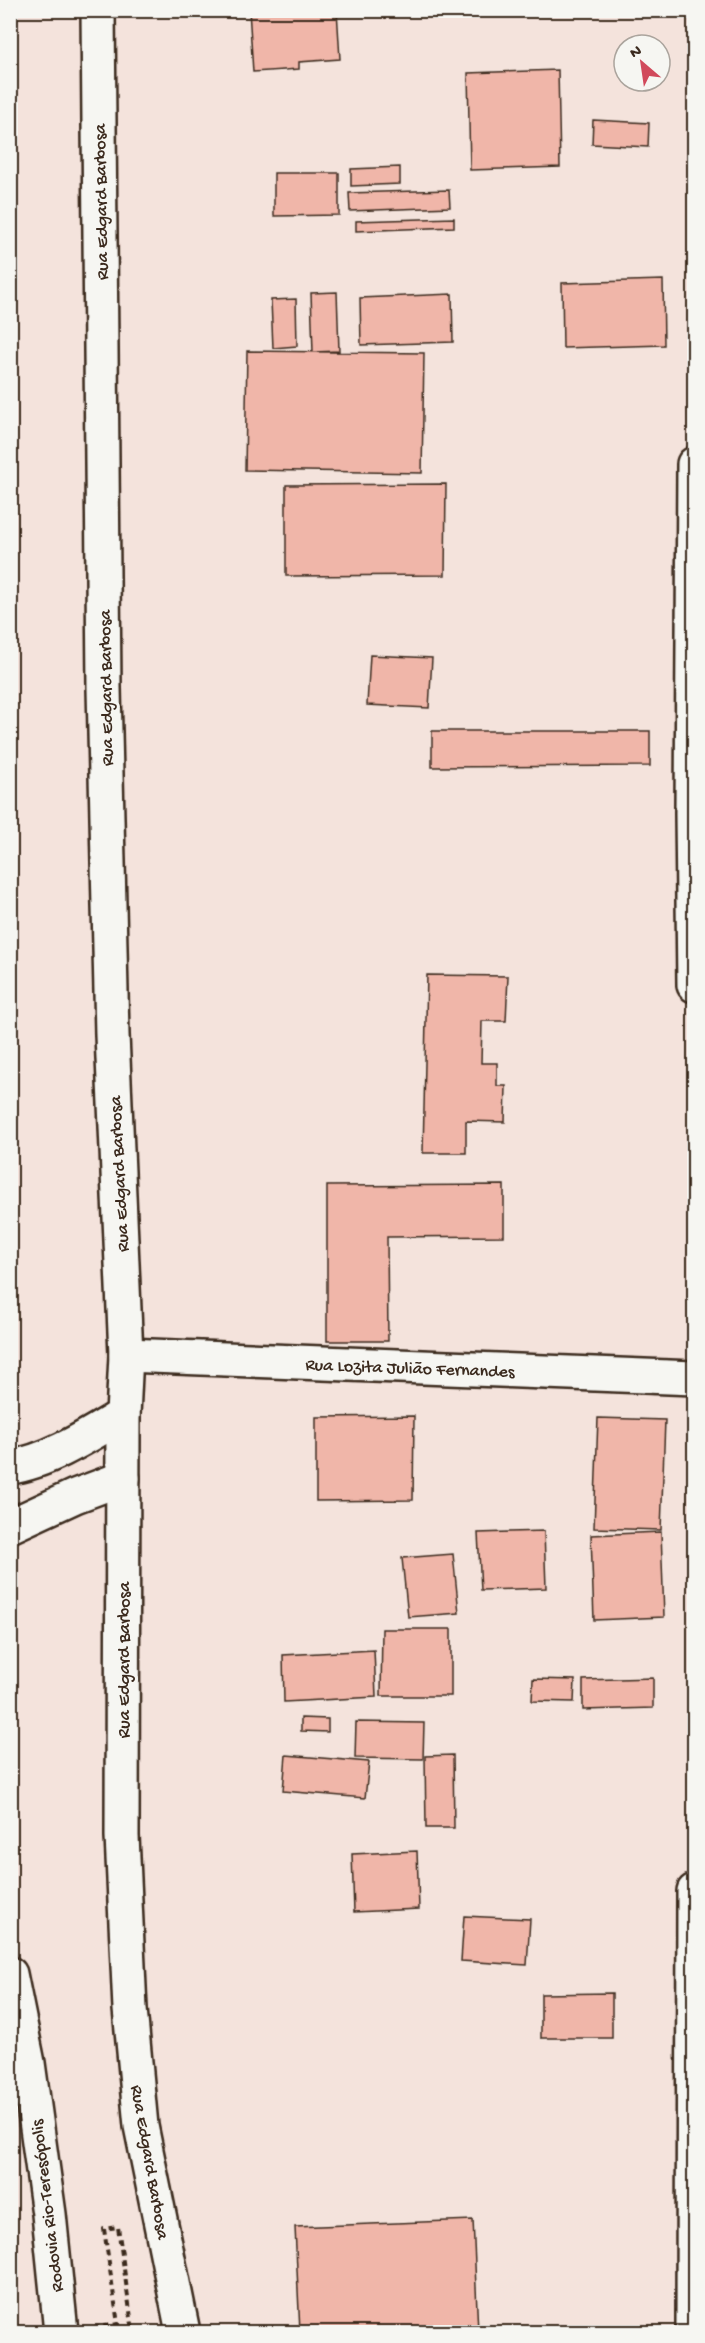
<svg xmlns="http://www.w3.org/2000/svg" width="705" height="2343" font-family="'Gochi Hand',sans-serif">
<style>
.building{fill:#f0b6a9;stroke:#3b2a1e;stroke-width:1.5}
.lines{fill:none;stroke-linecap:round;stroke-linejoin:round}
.street-casing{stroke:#3b2a1e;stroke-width:38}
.secondary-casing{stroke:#3b2a1e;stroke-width:38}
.highway-casing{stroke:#3b2a1e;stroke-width:38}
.path{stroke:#3b2a1e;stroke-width:4;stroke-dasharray:6 4.5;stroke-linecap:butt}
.street{stroke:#f6f6f2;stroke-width:33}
.secondary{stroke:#f6f6f2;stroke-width:33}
.highway{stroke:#f6f6f2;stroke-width:33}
.labels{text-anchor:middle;stroke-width:6;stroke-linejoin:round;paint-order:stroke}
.street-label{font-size:18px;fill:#3b2a1e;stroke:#f6f6f2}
</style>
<rect width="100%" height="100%" fill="#f4e3dc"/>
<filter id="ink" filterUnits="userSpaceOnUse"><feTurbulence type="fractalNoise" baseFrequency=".0167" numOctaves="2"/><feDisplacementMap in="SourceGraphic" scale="12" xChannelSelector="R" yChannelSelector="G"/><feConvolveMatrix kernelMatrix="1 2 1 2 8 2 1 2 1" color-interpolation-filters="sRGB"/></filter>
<g filter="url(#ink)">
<path class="building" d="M249,10H337L340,59L299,62V69L253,72Z
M558,70L560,167L470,170L468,73Z
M593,120L649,123L648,147L592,144Z
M400,167V184L351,186V169Z
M274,173H339V215L274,216Z
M449,190L450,207L350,211L349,193Z
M454,218V227L356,231V221Z
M663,280L664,345L563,348L562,283Z
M337,292L339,351L313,352L311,293Z
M452,294L453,342L361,345L360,298Z
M296,299L297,346L273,348L271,300Z
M247,351L424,353L422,473L245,470Z
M446,484L445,575L286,576V485Z
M370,655L432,658L429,708L367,705Z
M432,731H650V766L432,767Z
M427,975L508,976L506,1021H482L481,1063H497V1086H506L505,1122L466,1121V1153H423Z
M504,1185V1236L387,1237L388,1341H327V1186Z
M414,1416L413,1500L316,1501V1417Z
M598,1418L665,1420L661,1530L594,1528Z
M544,1531L546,1588L481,1590L478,1533Z
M661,1532L664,1617L594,1620L591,1535Z
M453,1554L459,1613L408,1617L402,1558Z
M382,1629H451V1696H381Z
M374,1650L376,1697L284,1702L283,1655Z
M653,1678V1708L583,1710V1680Z
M533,1679L575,1680L574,1702L532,1701Z
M301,1718L328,1719V1732L301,1731Z
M356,1722L424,1723L423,1759L355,1758Z
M286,1755L369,1762L365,1798L283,1791Z
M453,1755L454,1828H426L425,1756Z
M417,1851L419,1909L354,1912L352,1854Z
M464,1916L530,1919L527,1965L461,1961Z
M612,1993V2038H541V1994Z
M473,2220L478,2332H300L295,2227Z"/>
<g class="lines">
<defs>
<path id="street" d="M694,464L692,814L694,985
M126,1355L694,1378
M693,2332L694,1891"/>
<path id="secondary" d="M98,10L104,688L112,1035L126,1355L123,1415L122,1836L130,2009L141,2126L183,2332"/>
<path id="highway" d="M10,1467C48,1462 91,1434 123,1415
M10,1526L75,1496L123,1478
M10,1974L28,2063L49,2214L61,2332"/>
</defs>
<use href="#street" class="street-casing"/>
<use href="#secondary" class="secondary-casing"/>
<use href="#highway" class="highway-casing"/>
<path class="path" d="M93,2328L118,2324L104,2229L118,2227L133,2332"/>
<use href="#street" class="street"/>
<use href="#secondary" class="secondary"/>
<use href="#highway" class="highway"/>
</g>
</g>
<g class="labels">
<g class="street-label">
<text transform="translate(100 202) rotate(-91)" y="6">Rua Edgard Barbosa</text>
<text transform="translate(105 688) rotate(-91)" y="6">Rua Edgard Barbosa</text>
<text transform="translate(118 1174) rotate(-93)" y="6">Rua Edgard Barbosa</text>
<text transform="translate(410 1367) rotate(2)" y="6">Rua Lozita Julião Fernandes</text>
<text transform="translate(123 1660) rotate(-90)" y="6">Rua Edgard Barbosa</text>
<text transform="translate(151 2162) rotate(80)" y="6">Rua Edgard Barbosa</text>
<text transform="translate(46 2206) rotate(-97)" y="6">Rodovia Rio-Teresópolis</text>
</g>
</g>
<rect width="705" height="2343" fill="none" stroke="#f6f6f2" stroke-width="36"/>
<rect x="18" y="18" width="669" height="2307" fill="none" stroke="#3b2a1e" stroke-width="2" filter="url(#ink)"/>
<g transform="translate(642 63) rotate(331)"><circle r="28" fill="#f6f6f2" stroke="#aba49d" stroke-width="1.5"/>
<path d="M0-4.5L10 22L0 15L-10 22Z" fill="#d1495b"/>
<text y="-9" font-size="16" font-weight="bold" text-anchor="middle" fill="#3b2a1e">N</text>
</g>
</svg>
